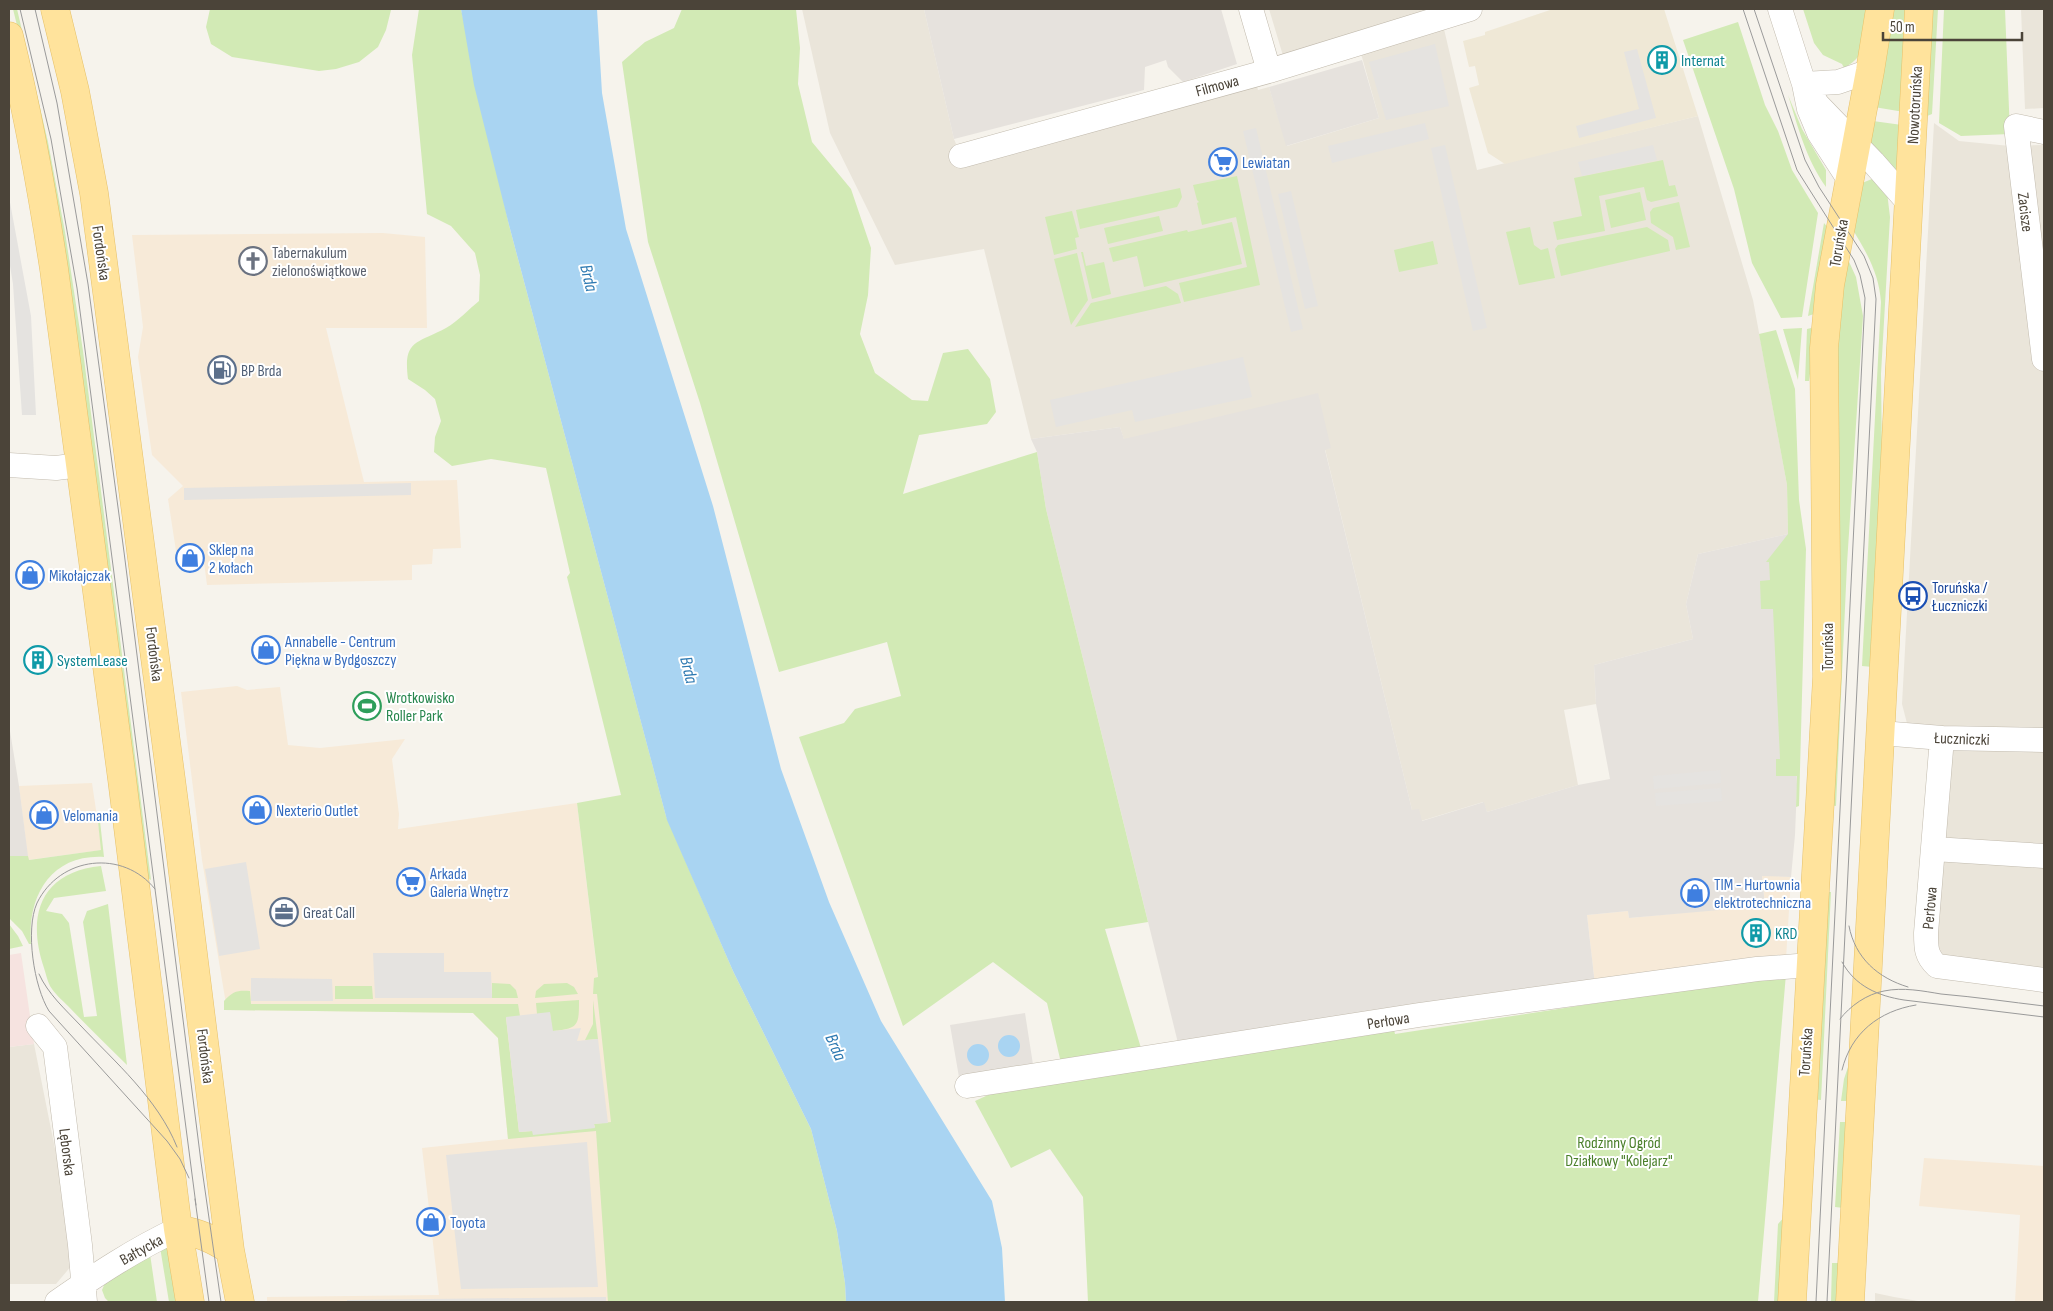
<svg xmlns="http://www.w3.org/2000/svg" width="2053" height="1311" font-family="'Sofia Sans Condensed',sans-serif">
<style>
.residential{fill:#eae5da}
.commercial{fill:#f7ead8}
.industrial{fill:#e6e2dd}
.education{fill:#efe8d6}
.medical{fill:#f6e3e0}
.green{fill:#d2eab5}
.parking{fill:#e5e3e0}
.water{fill:#a9d4f2}
.lines{fill:none;stroke-linecap:round;stroke-linejoin:round}
.minor-casing{stroke:#c2bbae;stroke-width:25}
.major-casing{stroke:#e6c16a;stroke-width:29}
.minor{stroke:#fff;stroke-width:24}
.major{stroke:#ffe39c;stroke-width:28}
.tram{stroke:#9a9a9a;stroke-width:1}
.labels{text-anchor:middle;stroke-width:4;stroke-linejoin:round;paint-order:stroke}
.culture-label{font-size:16px;fill:#0d838f;stroke:#fff;text-anchor:start}
.street-label{font-size:16px;fill:#4b4439;stroke:#fff}
.shop-label{font-size:16px;fill:#366cbe;stroke:#fff;text-anchor:start}
.worship-label{font-size:16px;fill:#5b616d;stroke:#fff;text-anchor:start}
.service-label{font-size:16px;fill:#4e5e75;stroke:#fff;text-anchor:start}
.transit-label{font-size:16px;fill:#164399;stroke:#fff;text-anchor:start}
.leisure-label{font-size:16px;fill:#27864d;stroke:#fff;text-anchor:start}
.park-label{font-size:16px;fill:#4a7f2a;stroke:#fff}
.water-label{font-size:18px;font-style:italic;fill:#2e7ab2;stroke:#fff}
</style>
<rect width="100%" height="100%" fill="#f6f3ec"/>
<path class="residential" d="M802,9H924L954,139L961,156L1254,75L1258,90L1269,87L1287,146L1379,118L1360,50L1444,29L1477,170L1698,116L1753,300L1787,485L1788,534L1698,554L1686,604L1693,639L1594,665L1596,704L1564,710L1578,785L1487,812L1483,802L1421,821L1412,810L1325,449L1330,448L1124,440L1120,427L1031,439L984,249L895,265L830,133Z
M1269,9H1433L1284,59Z
M2021,9H2044V108L2025,109Z
M1934,123L1959,141L2010,146L2044,145V980L1929,959L1942,738L1910,735L1902,704Z
M34,1044L58,1164L72,1265L56,1284H9V1047Z
M1875,1293L1894,1297L1924,1302H1875Z"/>
<path class="commercial" d="M383,233L425,237L427,328H326L364,482L457,480L461,548L433,549L432,564L412,565V580L207,585L202,547L176,551L168,499L183,486L152,455L138,357L143,327L132,235Z
M237,686L247,690L280,687L288,745L320,748L405,739L392,759L399,814L398,829L577,803L616,1129L608,1302H267V1297L439,1295L422,1148L508,1139L498,1038L473,1013L227,1010L202,860L181,692Z
M92,783L102,850L28,860L19,786Z
M1762,875L1791,877L1786,959L1595,985L1587,915L1628,911L1629,918L1765,905Z
M1924,1158L2044,1166V1302H2015L2020,1215L1919,1206Z"/>
<path class="industrial" d="M924,9H1221L1237,64L1183,82L1168,67L1166,60L1145,67L1144,90L954,139Z
M1362,60L1379,118L1286,146L1269,87Z
M1318,393L1331,448L1325,450L1412,810L1419,809L1422,821L1484,802L1487,812L1578,785L1610,779L1596,704L1594,665L1693,639L1686,604L1698,554L1788,534L1797,785L1795,835L1791,877L1762,876L1765,906L1629,918L1628,911L1587,915L1595,985L1178,1043L1046,509L1037,452L1031,439L1120,427L1124,439Z
M9,725L19,786L28,856H9Z
M1025,1013L1034,1071L960,1083L950,1025Z"/>
<path class="education" d="M1553,9H1664L1698,116L1505,164L1488,153L1469,88L1479,85L1475,66L1469,67L1463,41L1485,35V32Z"/>
<path class="medical" d="M21,953L34,1044L9,1047V955Z"/>
<path class="green" d="M13,9H17L48,142L65,232L83,351L151,880L143,875L22,46Z
M210,9H389L391,10L386,30L378,47L359,62L336,69L319,71L232,57L211,44L206,27Z
M419,9H461L509,225L666,816L733,971L811,1129L837,1231L845,1283L846,1302H608L596,1131L508,1139L498,1038L473,1013L224,1010V1001C233,991 238,990 250,991L251,1004H518L520,1016L506,1018L519,1132L533,1131V1134L595,1127L594,1124L611,1122L597,994H593L594,978L598,977L577,803L621,795L567,577L570,573L546,468L491,459L452,466L434,452L435,437L441,421L435,399L425,390L408,379C403,340 416,344 446,328C458,321 469,309 479,301L480,275L475,253L451,226L427,214L412,55Z
M682,9H796L800,48L798,84L812,142L851,189L871,248L868,295L860,334L875,373L912,400L928,401L943,353L968,349L990,379L996,412L987,424L919,435L903,494L1037,452L1046,509L1148,922L1105,929L1141,1048L1061,1063L1047,1003L993,962L903,1026L799,737L844,723L855,709L901,696L887,642L779,672L700,403L648,242L622,62L645,42L674,28Z
M1803,9H1870C1866,35 1870,54 1844,68L1842,64L1823,55L1814,43Z
M1889,9H1909L1904,112L1874,107Z
M1929,9H1938L1932,114L1927,116H1926Z
M1944,9H2005L2010,134L1961,136L1939,123Z
M1738,22L1765,105L1778,131L1792,170L1818,213L1802,317L1781,318L1752,263L1734,189L1683,40Z
M1788,95L1802,129L1826,170V187C1806,159 1798,127 1788,95Z
M1873,121L1902,125L1901,179L1868,147Z
M1663,160L1669,186L1675,185L1678,196L1651,202L1647,200L1644,187L1599,196L1605,231L1557,240L1553,222L1582,216L1574,178Z
M1237,176L1260,285L1184,302L1179,283L1247,267L1236,217L1202,225L1197,203L1199,202L1197,200L1193,185Z
M1872,179L1887,192L1890,217L1881,374L1882,458L1873,667L1862,666L1881,302C1879,273 1866,251 1851,227L1862,183Z
M1180,188L1182,197L1177,207L1080,229L1076,210Z
M1640,192L1646,220L1611,228L1605,200Z
M1679,202L1690,247L1676,250L1673,237L1651,223L1650,212L1653,208Z
M1072,211L1079,237L1075,238L1077,249L1054,255L1045,217Z
M1159,216L1163,231L1108,244L1104,228Z
M1232,222L1242,264L1144,287L1137,256L1113,262L1109,248L1187,230L1188,232Z
M1824,223L1829,229L1817,313L1808,316Z
M1530,227L1534,245L1541,250L1548,248L1555,278L1519,285L1506,232Z
M1647,227L1668,240L1670,251L1561,276L1555,249L1558,245Z
M1433,241L1438,264L1399,272L1394,250Z
M1081,252H1083L1086,266L1104,262L1111,294L1092,299Z
M1077,253L1088,300L1071,325L1054,259Z
M1845,253L1856,277L1863,316L1847,564L1836,806L1829,805L1832,387Z
M1166,286L1178,294L1181,303L1075,327L1091,303Z
M1802,328L1798,380L1783,329Z
M1811,328L1815,336L1809,381H1805L1807,329Z
M1776,330L1795,389L1799,500L1806,549L1799,806L1796,807L1797,776H1776V759H1780L1773,609H1761L1760,581L1770,580L1769,562H1766L1788,534L1787,485L1759,334Z
M99,812L104,857C51,854 27,896 31,944H29L22,931L9,918V856H28L29,860L101,850L97,813Z
M101,866L106,891L54,898L46,911L62,914L69,923L84,1017L97,1016L83,922L87,911L108,904L127,1065C107,1045 87,1026 68,1006C62,1000 54,993 50,986C47,980 46,974 44,968C26,915 41,872 101,866Z
M1824,892H1831L1821,1100L1811,1099Z
M9,924L18,936L23,946L9,949Z
M1786,974L1758,1302H1088L1083,1197L1050,1149L1011,1168L975,1101L1012,1084L1393,1026L1395,1034Z
M492,983L510,984L516,990L518,998H492Z
M567,983L574,987L578,994L535,998L536,991L544,984Z
M335,986H372L373,999H335Z
M579,1000C579,1025 579,1029 552,1031L550,1013L537,1014L536,1003Z
M593,1000L598,1039L585,1040L593,1024Z
M1851,1058V1101H1841L1844,1079Z
M1840,1122H1849L1844,1208L1835,1207Z
M1786,1215L1781,1302H1774L1778,1224Z
M168,1246L180,1302H169L160,1247Z
M150,1254L157,1302L108,1301L105,1298L102,1290L105,1283Z
M1832,1263H1841L1839,1302H1831Z"/>
<path class="parking" d="M1435,44L1449,106L1386,120L1369,62Z
M1637,49L1656,118L1579,138L1576,126L1639,109L1624,52Z
M1425,123L1429,139L1332,163L1328,146Z
M1256,128L1303,329L1291,332L1243,131Z
M1445,145L1487,328L1473,331L1431,148Z
M1653,145L1657,160L1582,176L1578,162Z
M1291,191L1318,306L1305,309L1278,194Z
M9,197L31,316L36,415H22L13,284L9,260Z
M1243,357L1252,397L1135,422L1132,410L1056,427L1050,400Z
M411,483V495L184,500V488Z
M1720,770L1721,783L1654,789L1653,776Z
M1721,788L1722,801L1656,806L1655,793Z
M246,862L260,949L219,956L205,869Z
M373,953H444V972H491L492,998H375Z
M251,978L332,979L333,1001H251Z
M550,1012L553,1031L581,1028L577,1041L598,1039L608,1123L594,1124L595,1128L533,1135L532,1131L519,1132L506,1017Z
M587,1142L598,1287L461,1289L446,1155Z
M606,1297V1302H347V1300Z"/>
<path class="water" d="M461,9H597L602,93L626,229L713,506L781,769L829,902L881,1021L992,1201L1002,1248L1005,1302H846L845,1283L837,1231L811,1129L733,971L667,820L509,225L474,85Z
M998 1046a11 11 0 1 1 22 0a11 11 0 1 1-22 0Z
M967 1055a11 11 0 1 1 22 0a11 11 0 1 1-22 0Z"/>
<g class="lines">
<defs>
<path id="minor" d="M1251,9L1269,71
M1780,9L1804,84L1809,109L1819,133L1850,181
M1804,84L1838,82L1870,71
M1811,94L1817,104L1873,162L1908,202
M2044,132L2016,126L2044,359
M961,156L1269,71L1470,9
M9,465L56,468L80,465
M1881,733L1942,738L2044,740
M1942,738L1926,933C1926,948 1926,956 1937,966L2044,980
M1934,849L2044,856
M38,1026L55,1047L80,1245L85,1302
M967,1086L1419,1015L1757,969L1810,965
M57,1302C96,1275 135,1249 178,1229"/>
<path id="major" d="M55,9L75,91L94,193L177,825L230,1250L240,1302
M9,36C28,113 42,191 54,269L122,779L178,1229L190,1302
M178,1229C199,1233 213,1239 230,1250
M1792,1302L1827,677L1824,348L1830,285L1870,71L1880,9
M1850,1302L1919,9"/>
</defs>
<use href="#minor" class="minor-casing"/>
<use href="#major" class="major-casing"/>
<use href="#minor" class="minor"/>
<use href="#major" class="major"/>
<path class="tram" d="M20,9L51,139L77,288L196,1205
M35,9L57,103L88,284L124,552L201,1162L221,1302
M1743,9L1797,170L1854,260L1860,275L1865,298L1816,1302
M1754,9L1805,160L1819,187L1864,256L1873,278L1876,299L1827,1302
M155,889C123,849 60,856 37,903C25,930 34,987 49,1011L167,1141L180,1159L189,1178
M1849,926C1855,958 1878,978 1908,987
M1842,962C1855,986 1878,996 1904,1000L2044,1017
M39,974C48,994 65,1009 80,1025C115,1062 158,1099 177,1147
M1840,1019C1850,1006 1867,994 1884,991C1903,987 1923,991 1941,994C1976,997 2010,1002 2044,1006
M1842,1070C1851,1033 1879,1011 1916,1005
M195,1199L209,1302"/>
</g>
<defs>
<symbol id="building-ring" viewBox="-11 -11 22 22"><circle r="9.5" fill="#fff" stroke="#0f9aa8" stroke-width="1.5"/><path d="M-4-6H4V6H1V3H-1V6H-4ZM-2.5-4.3h1.7v1.8h-1.7ZM.8-4.3h1.7v1.8H.8ZM-2.5-1h1.7V.8h-1.7ZM.8-1h1.7V.8H.8Z" fill="#0f9aa8"/></symbol>
<symbol id="supermarket-ring" viewBox="-11 -11 22 22"><circle r="9.5" fill="#fff" stroke="#3f7fe0" stroke-width="1.5"/><path d="M-6-5.5h2.5l.6 2H6L4.5 2H-2.5L-4.4-4H-6ZM-1.5 3.2a1.3 1.3 0 1 0 .1 0ZM3 3.2a1.3 1.3 0 1 0 .1 0Z" fill="#3f7fe0"/></symbol>
<symbol id="church-ring" viewBox="-11 -11 22 22"><circle r="9.5" fill="#fff" stroke="#6b7280" stroke-width="1.5"/><path d="M-1.2-6h2.4v3.5h3.3v2.4h-3.3V6h-2.4V-.1h-3.3v-2.4h3.3Z" fill="#6b7280"/></symbol>
<symbol id="fuel-ring" viewBox="-11 -11 22 22"><circle r="9.5" fill="#fff" stroke="#5c6f8a" stroke-width="1.5"/><path d="M-5.5-6h7V0h2V4h1.3V-2.5L3-4.5l.8-.8L6-3V5H2.5V1h-1V6h-7ZM-4.2-4.7v3.2H.2V-4.7Z" fill="#5c6f8a"/></symbol>
<symbol id="shop-ring" viewBox="-11 -11 22 22"><circle r="9.5" fill="#fff" stroke="#3f7fe0" stroke-width="1.5"/><path d="M-5-2.5h2.3a2.7 3.5 0 0 1 5.4 0H5L5.5 6h-11ZM-1.5-2.5h3a1.5 2.3 0 0 0-3 0Z" fill="#3f7fe0"/></symbol>
<symbol id="bus-ring" viewBox="-11 -11 22 22"><circle r="9.5" fill="#fff" stroke="#1a4fb4" stroke-width="1.5"/><path d="M-5-6H5V4H4V6H2V4H-2V6H-4V4H-5ZM-3.5-4V0h7V-4ZM-3.5 1.2v1.5H-2V1.2ZM2 1.2v1.5H3.5V1.2Z" fill="#1a4fb4"/></symbol>
<symbol id="stadium-ring" viewBox="-11 -11 22 22"><circle r="9.5" fill="#fff" stroke="#2e9e5b" stroke-width="1.5"/><path d="M0-5a6.5 5 0 1 0 0 10a6.5 5 0 1 0 0-10ZM-3.5-1.8h7v3.6h-7Z" fill="#2e9e5b"/></symbol>
<symbol id="office-ring" viewBox="-11 -11 22 22"><circle r="9.5" fill="#fff" stroke="#5c6f8a" stroke-width="1.5"/><path d="M-6-3h4V-5.5h4V-3h4V5H-6ZM-1-4.5V-3h2v-1.5ZM-6 0V1H6V0Z" fill="#5c6f8a"/></symbol>
</defs>
<g fill-rule="evenodd">
<use href="#building-ring" x="1646" y="44" width="32" height="32"/>
<use href="#supermarket-ring" x="1207" y="146" width="32" height="32"/>
<use href="#church-ring" x="237" y="245" width="32" height="32"/>
<use href="#fuel-ring" x="206" y="354" width="32" height="32"/>
<use href="#shop-ring" x="174" y="542" width="32" height="32"/>
<use href="#shop-ring" x="14" y="559" width="32" height="32"/>
<use href="#bus-ring" x="1897" y="580" width="32" height="32"/>
<use href="#shop-ring" x="250" y="634" width="32" height="32"/>
<use href="#building-ring" x="22" y="644" width="32" height="32"/>
<use href="#stadium-ring" x="351" y="690" width="32" height="32"/>
<use href="#shop-ring" x="241" y="794" width="32" height="32"/>
<use href="#shop-ring" x="28" y="799" width="32" height="32"/>
<use href="#supermarket-ring" x="395" y="866" width="32" height="32"/>
<use href="#shop-ring" x="1679" y="877" width="32" height="32"/>
<use href="#office-ring" x="268" y="896" width="32" height="32"/>
<use href="#building-ring" x="1740" y="917" width="32" height="32"/>
<use href="#shop-ring" x="415" y="1206" width="32" height="32"/>
</g>
<g class="labels">
<g class="culture-label">
<text x="1681" y="66">Internat</text>
<text x="57" y="666">SystemLease</text>
<text x="1775" y="939">KRD</text>
</g>
<g class="street-label">
<text transform="translate(1217 85) rotate(-15)" y="6">Filmowa</text>
<text transform="translate(1914 105) rotate(-87)" y="6">Nowotoruńska</text>
<text transform="translate(2026 212) rotate(83)" y="6">Zacisze</text>
<text transform="translate(1838 243) rotate(-80)" y="6">Toruńska</text>
<text transform="translate(102 253) rotate(82)" y="6">Fordońska</text>
<text transform="translate(1827 647) rotate(-90)" y="6">Toruńska</text>
<text transform="translate(155 654) rotate(83)" y="6">Fordońska</text>
<text transform="translate(1962 738) rotate(2)" y="6">Łuczniczki</text>
<text transform="translate(1929 908) rotate(-85)" y="6">Perłowa</text>
<text transform="translate(1388 1020) rotate(-9)" y="6">Perłowa</text>
<text transform="translate(1805 1052) rotate(-86)" y="6">Toruńska</text>
<text transform="translate(206 1056) rotate(83)" y="6">Fordońska</text>
<text transform="translate(68 1152) rotate(83)" y="6">Lęborska</text>
<text transform="translate(141 1249) rotate(-29)" y="6">Bałtycka</text>
</g>
<g class="shop-label">
<text x="1242" y="168">Lewiatan</text>
<text x="209" y="555">Sklep na<tspan x="209" dy="18">2 kołach</tspan></text>
<text x="49" y="581">Mikołajczak</text>
<text x="285" y="647">Annabelle - Centrum<tspan x="285" dy="18">Piękna w Bydgoszczy</tspan></text>
<text x="276" y="816">Nexterio Outlet</text>
<text x="63" y="821">Velomania</text>
<text x="430" y="879">Arkada<tspan x="430" dy="18">Galeria Wnętrz</tspan></text>
<text x="1714" y="890">TIM - Hurtownia<tspan x="1714" dy="18">elektrotechniczna</tspan></text>
<text x="450" y="1228">Toyota</text>
</g>
<g class="worship-label">
<text x="272" y="258">Tabernakulum<tspan x="272" dy="18">zielonoświątkowe</tspan></text>
</g>
<g class="service-label">
<text x="241" y="376">BP Brda</text>
<text x="303" y="918">Great Call</text>
</g>
<g class="transit-label">
<text x="1932" y="593">Toruńska /<tspan x="1932" dy="18">Łuczniczki</tspan></text>
</g>
<g class="leisure-label">
<text x="386" y="703">Wrotkowisko<tspan x="386" dy="18">Roller Park</tspan></text>
</g>
<g class="park-label">
<text x="1619" y="1148">Rodzinny Ogród<tspan x="1619" dy="18">Działkowy "Kolejarz"</tspan></text>
</g>
<g class="water-label">
<text transform="translate(589 278) rotate(76)" y="6">Brda</text>
<text transform="translate(689 670) rotate(76)" y="6">Brda</text>
<text transform="translate(836 1047) rotate(66)" y="6">Brda</text>
</g>
</g>
<rect width="2053" height="1311" fill="none" stroke="#4b4439" stroke-width="20"/>
<path d="M1883 32v8h139v-8" fill="none" stroke="#4b4439" stroke-width="2.5"/>
<text x="1890" y="32" font-size="15" fill="#4b4439" stroke="#ffffff" stroke-width="4" paint-order="stroke">50 m</text>
</svg>
